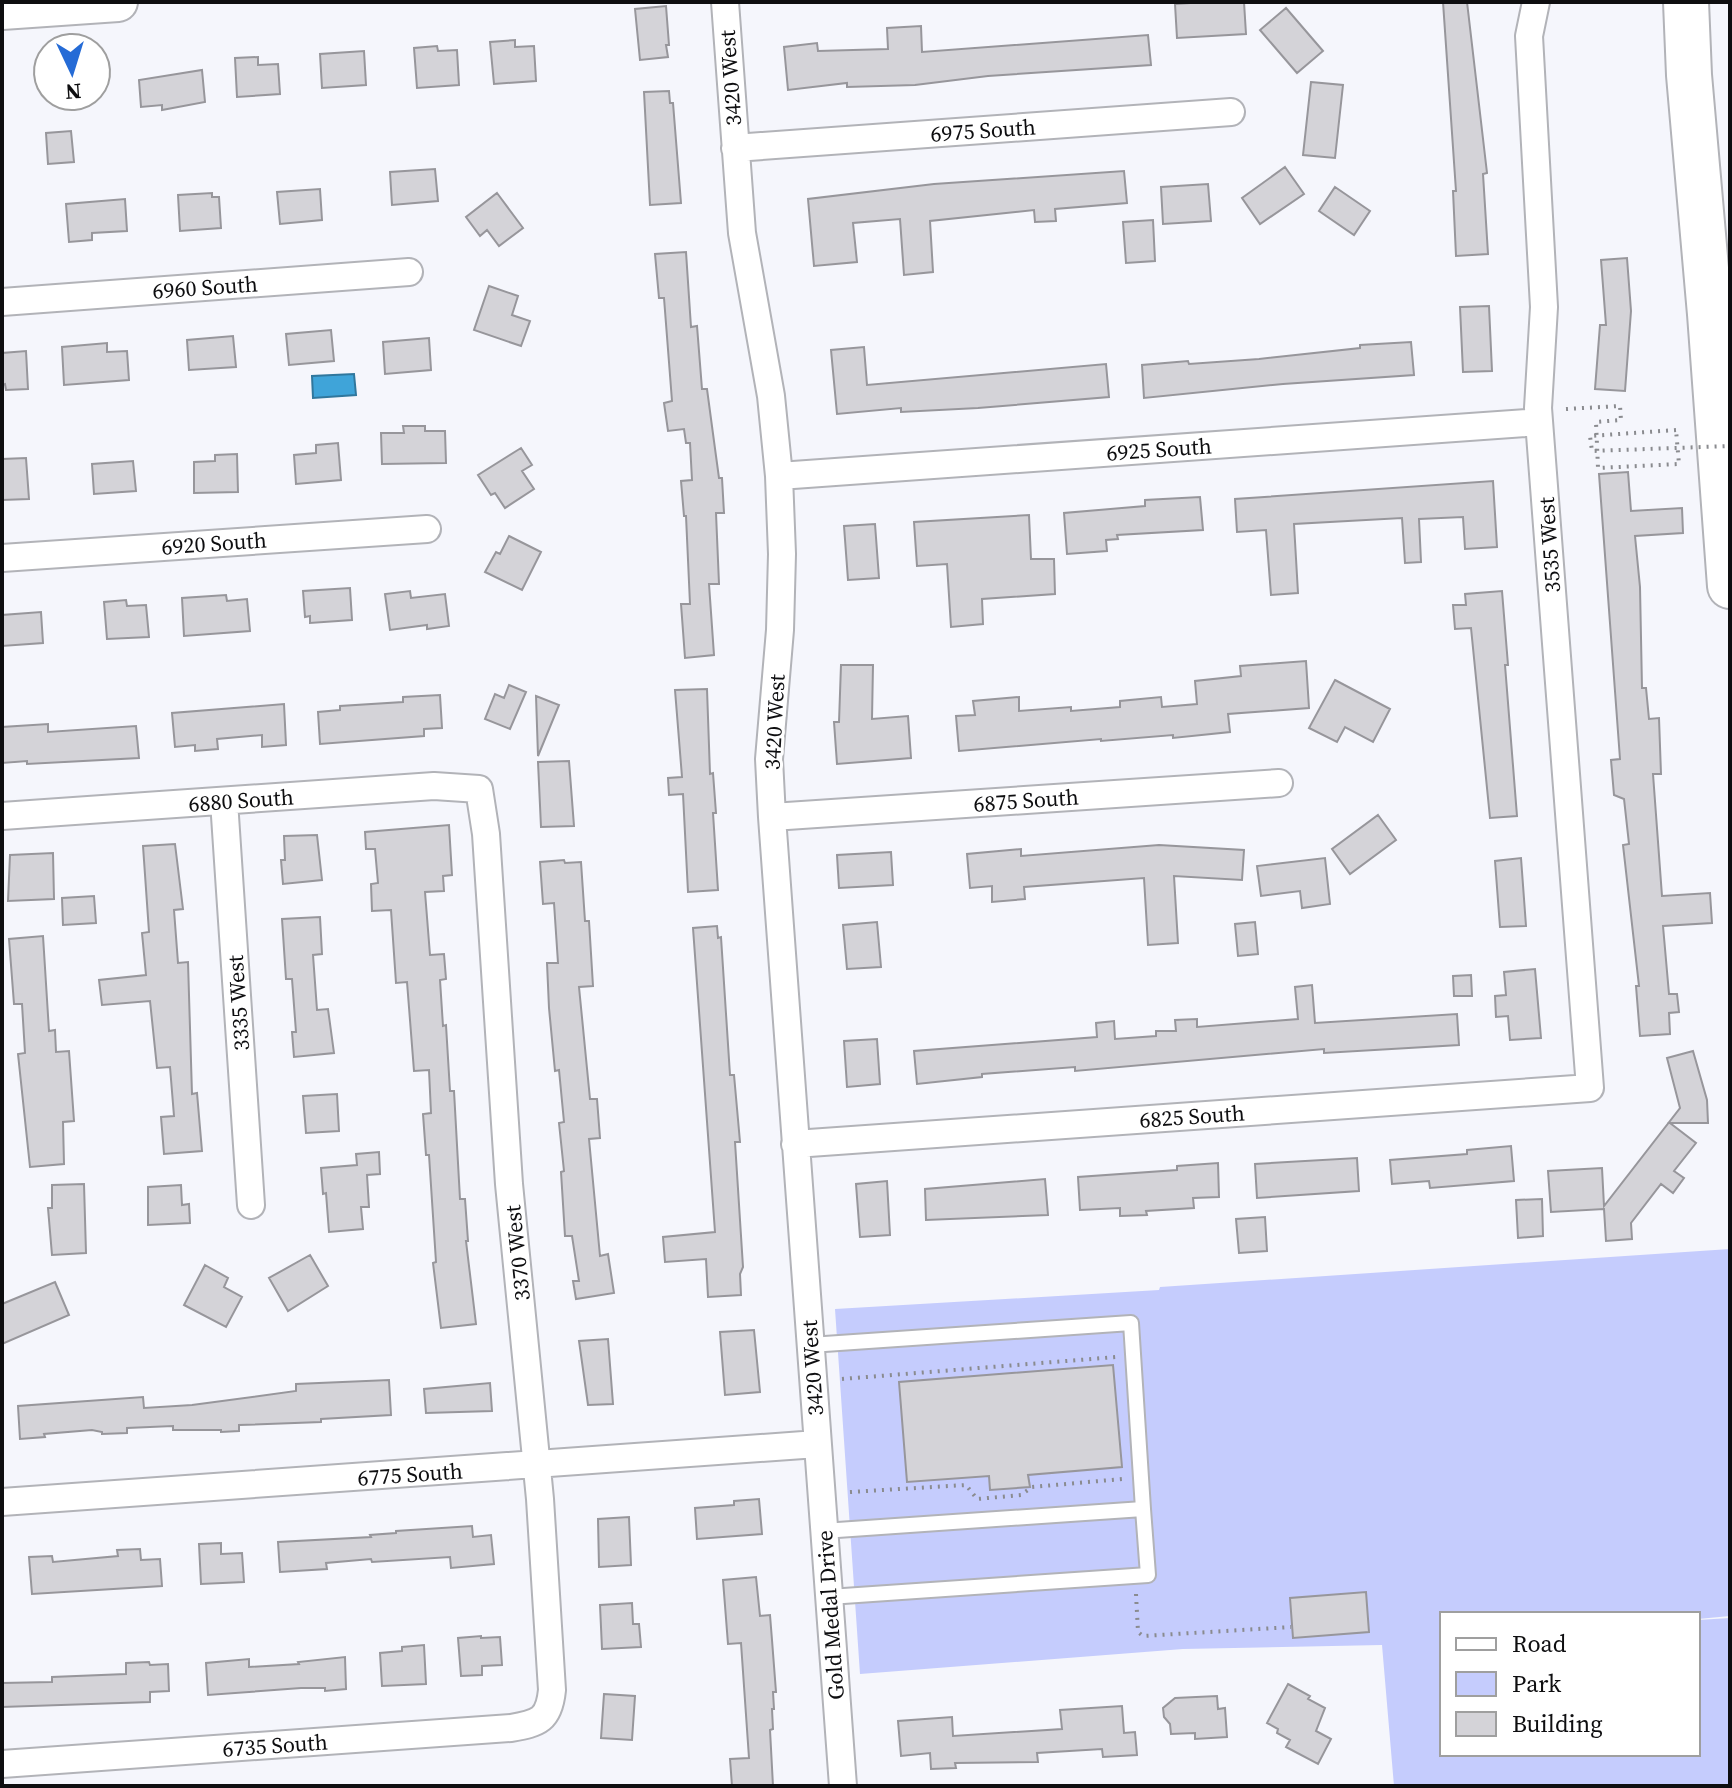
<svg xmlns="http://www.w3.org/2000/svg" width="1732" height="1788" font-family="'Source Serif 4',serif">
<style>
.green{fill:#c5ccfd}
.water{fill:#3fa4d9;stroke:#30779d;stroke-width:2}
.building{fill:#d4d3d8;stroke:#97969b;stroke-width:2}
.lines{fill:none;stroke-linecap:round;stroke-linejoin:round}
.lane-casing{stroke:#b2b3b8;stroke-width:18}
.street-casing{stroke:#b2b3b8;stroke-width:30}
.secondary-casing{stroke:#b2b3b8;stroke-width:42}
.highway-casing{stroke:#b2b3b8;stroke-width:48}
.path{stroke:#8a8b8f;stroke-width:4;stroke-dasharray:2 6;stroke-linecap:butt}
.lane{stroke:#fff;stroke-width:14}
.street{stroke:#fff;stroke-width:26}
.secondary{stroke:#fff;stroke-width:38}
.highway{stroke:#fff;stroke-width:44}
.path-bridge{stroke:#8a8b8f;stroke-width:4;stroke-dasharray:2 6;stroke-linecap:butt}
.labels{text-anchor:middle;stroke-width:6;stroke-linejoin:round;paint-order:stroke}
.street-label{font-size:22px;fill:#0e0e10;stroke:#fff}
</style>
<rect width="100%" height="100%" fill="#f5f6fc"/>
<path class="green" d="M1730,1249V1616L1698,1619V1614H1442V1754H1698V1620L1730,1618V1786H1394L1382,1645L1183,1649L860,1674L835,1309L1159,1290L1160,1287Z"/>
<path class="water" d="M354,374L356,395L313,398L312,376Z"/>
<path class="building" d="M1206,2H1244L1246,34L1177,38L1175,4Z
M1443,2H1467L1487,173L1483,174L1488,254L1456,256L1453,191H1456Z
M666,6L669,45H666L668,57L640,60L635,9Z
M1286,8L1323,51L1297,73L1260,30Z
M921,26L922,52L1148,35L1151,65L988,76L915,85L847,87V83L788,90L784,47L817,43L818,51L888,49L887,28Z
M515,40V47L534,46L536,81L494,84L490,42Z
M437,46L438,51L457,50L459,85L417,88L414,48Z
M364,51L366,85L322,88L320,54Z
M258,57V65L278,64L280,94L237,97L235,58Z
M202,70L205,102L162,110V105L141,107L139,80Z
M1311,82L1343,85L1335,158L1303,155Z
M669,91L670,103H673L681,203L650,205L644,92Z
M71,131L74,162L48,164L46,133Z
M1285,167L1304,194L1260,224L1242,198Z
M435,169L438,201L392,205L390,172Z
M1124,171L1127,203L1055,209L1056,221L1035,222L1034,210L930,221L933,272L904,275L900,219L853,223L857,262L814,266L808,199L934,184Z
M1208,184L1211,221L1163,224L1161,187Z
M1335,187L1370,211L1354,235L1319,211Z
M320,189L322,220L280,224L277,192Z
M212,193V197H219L221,228L180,231L178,195Z
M497,193L523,228L499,246L487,230L480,236L466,217Z
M125,199L127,231L92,233V240L69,242L66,204Z
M1153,220L1155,261L1126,263L1123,222Z
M686,252L691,327L697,326L702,389H707L716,456L719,478H722L724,513H716L719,584H709L714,655L685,658L681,604H690L686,516H684L681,481L692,480L690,443H686L684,429L668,431L664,403L672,401L664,298H659L655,254Z
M1627,258L1631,311L1625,391L1595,389L1600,325H1606L1601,260Z
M489,286L518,296L512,315L530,321L521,346L474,330Z
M1489,306L1492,371L1463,372L1460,307Z
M331,330L334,361L289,365L286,334Z
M233,336L236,367L189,370L187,340Z
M429,338L431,370L385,374L383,342Z
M1411,342L1414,375L1283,384L1144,398L1142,365L1188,361L1189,364L1259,359L1360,348V345Z
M107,343V352L127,351L129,380L64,385L62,347Z
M864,347L867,385L1106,364L1109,397L978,408L901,412V408L837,414L831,350Z
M26,351L28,389L6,390L5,384L2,385V353Z
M403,426H425V431H445L446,463L382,464L381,433H404Z
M338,443L341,480L296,484L294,455L316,453V445Z
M521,448L532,465L522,471L534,489L505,508L495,493L491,495L478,475Z
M237,454L238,492L194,493V462L215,461V455Z
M26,458L29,499L2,500V459Z
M133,461L136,491L94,494L92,464Z
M1628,472L1631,511L1682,508L1683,533L1635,536L1640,587L1642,688H1646L1649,719L1659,718L1661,774H1653L1662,896L1710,893L1712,923L1663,926L1669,994H1677L1679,1012L1669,1013L1670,1034L1640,1036L1636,986H1639L1623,845L1629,844L1624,799L1614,795L1611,760L1620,759L1599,474Z
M1493,481L1497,547L1465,549L1463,517L1419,519L1421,562L1405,563L1402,518L1294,524L1298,593L1271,595L1266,530L1237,532L1235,499Z
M1200,497L1203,530L1117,535L1118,539L1106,540L1107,551L1067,554L1064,513L1145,506V500Z
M1029,515L1031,559H1054L1055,594L982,599L983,624L951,627L947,564L917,566L914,522Z
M875,524L879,578L848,580L844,526Z
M509,536L541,552L522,590L485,572L496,552L500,554Z
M350,588L352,620L310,623V616L305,617L303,591Z
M410,591L411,598L445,594L449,626L427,629V625L390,630L385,594Z
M1502,591L1508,665H1505L1517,816L1490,818L1471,628L1455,629L1453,605H1466L1465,594Z
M226,595L227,601L247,599L250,631L184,636L182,598Z
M126,600L127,606L146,605L149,637L107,639L104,602Z
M41,612L43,643L2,646V615Z
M1306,661L1309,708L1228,714L1230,732L1173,738V735L1101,741V739L959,751L956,716L975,715L973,701L1019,697V711L1071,707V711L1120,707V701L1161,697L1162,707L1197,704L1195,681L1241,676L1240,666Z
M841,665H873L872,719L908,716L911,758L837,764L834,722H839Z
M1335,680L1390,709L1373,742L1345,727L1337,742L1309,728Z
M509,685L526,692L510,729L485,719L495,694L504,698Z
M707,689L710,774L713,773L716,813H713L718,890L688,892L683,794L669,795L668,778L682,777L675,690Z
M440,695L442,728L424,729V736L320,744L318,712L340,710V706L403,702V697Z
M536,696L559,705L538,756Z
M284,704L286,745L262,747V735L217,739L218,749L195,751V745L175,747L172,713Z
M48,724V732L136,726L139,758L27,764V761L2,763V727Z
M569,761L574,826L541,827L538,762Z
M1378,815L1396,840L1350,874L1332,849Z
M449,825L452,875L443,876L444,891L425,892L430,955L444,954L446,979L440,980L443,1026L446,1025L450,1091H454L460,1199H465L468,1241H466L476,1324L441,1328L433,1263L436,1262L429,1155H426L423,1114L431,1113L429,1070L414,1071L407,982L396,983L391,910L372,911L371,884L378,883L375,849H366L365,832Z
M317,835L322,880L283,884L281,860H285L284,836Z
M175,844L183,909L174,910L178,963L188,962L192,1094L197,1093L202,1151L164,1154L161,1117L174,1116L170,1067L157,1068L150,1001L102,1005L99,980L146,975L142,933L149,932L143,846Z
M1159,845L1244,850L1242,880L1174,876L1178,943L1148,945L1144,878L1024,887L1025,899L992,902V886L970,888L967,854L1021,849V856Z
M891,852L893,885L839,888L837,855Z
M53,853L54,899L8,901L10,855Z
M1325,858L1330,904L1302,908L1300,891L1261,896L1257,866Z
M1521,858L1526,926L1500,927L1495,861Z
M564,860L565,863L581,862L585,921H589L593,986L579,987L590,1099H597L600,1138L589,1139L600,1256L608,1254L614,1293L576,1299L573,1281H579L572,1236H565L561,1172L564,1171L559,1123L564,1122L559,1070L555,1071L549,1008L547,963H558L554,903L543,904L540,862Z
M94,896L96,923L63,925L62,898Z
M320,917L322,954L313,955L317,1010L328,1009L334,1053L294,1057L292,1032H296L292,979H286L282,919Z
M877,922L881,967L847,969L843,925Z
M1255,922L1258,954L1238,956L1235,924Z
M717,926L718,938L721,937L730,1075H734L740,1142H735L743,1267L740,1274L741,1295L708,1297L706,1259L665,1262L663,1237L715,1232L693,928Z
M43,936L49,1031L55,1030L56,1052L69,1051L74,1121L63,1122L64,1164L30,1167L18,1054L25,1053L22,1004H14L9,939Z
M1535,969L1541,1038L1510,1040L1508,1016L1496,1017L1495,996L1506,995L1504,972Z
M1471,975L1472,996H1454L1453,976Z
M1312,985L1315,1023L1457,1014L1459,1045L1324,1053V1049L1075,1071V1067L982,1074V1077L917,1084L914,1051L1097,1037L1096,1023L1114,1021L1115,1039L1156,1036V1031H1176L1175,1020L1197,1019V1027L1298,1019L1295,987Z
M877,1039L880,1084L847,1087L844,1041Z
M1693,1051L1707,1100L1708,1123H1670L1696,1143L1674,1171L1684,1178L1673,1193L1661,1184L1631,1223L1632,1239L1606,1241L1604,1209L1551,1212L1548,1171L1602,1168L1604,1206L1680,1108L1667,1058Z
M337,1094L339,1131L306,1133L303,1096Z
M1511,1146L1514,1181L1430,1188L1429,1181L1392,1184L1390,1160L1467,1154V1150Z
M379,1152L380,1174L367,1175L369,1207H361L363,1229L329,1232L326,1193L323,1194L321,1168L357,1165L356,1154Z
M1357,1158L1359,1191L1257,1198L1255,1164Z
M1218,1163L1219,1197L1193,1198L1194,1208L1146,1211L1147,1215L1120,1216V1208L1080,1210L1078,1177L1177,1170V1166Z
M1045,1179L1048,1215L926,1220L925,1189Z
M887,1181L890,1235L860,1237L856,1184Z
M84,1184L86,1253L52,1255L48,1208H52V1185Z
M181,1185L182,1205L189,1204L190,1223L148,1225V1187Z
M1542,1199L1543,1236L1518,1238L1516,1200Z
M1265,1217L1267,1251L1239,1253L1236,1219Z
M310,1255L328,1286L288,1311L269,1278Z
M205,1265L228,1278L224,1287L242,1297L226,1327L184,1305Z
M55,1282L69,1315L2,1344V1304Z
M754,1330L760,1392L725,1395L720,1332Z
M608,1339L613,1404L588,1405L579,1341Z
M1113,1365L1122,1467L1028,1475L1030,1487L990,1490L989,1476L907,1482L899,1382Z
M389,1380L391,1415L321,1419V1422L239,1425V1431L221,1432V1430H173V1426L127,1428V1433L102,1434V1432L92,1430L44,1434L45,1437L20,1439L18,1406L143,1397L144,1408L192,1405L296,1391V1384Z
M490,1383L492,1411L426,1413L424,1389Z
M759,1499L762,1534L697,1539L695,1508L734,1505V1501Z
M629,1517L631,1565L599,1567L598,1519Z
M472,1526L473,1537L491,1535L494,1564L451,1568L450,1557L372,1562L371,1559L326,1563L327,1569L280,1572L278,1542L371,1537L370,1535L396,1533V1531Z
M221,1543V1554L242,1553L244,1582L201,1584L199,1544Z
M140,1549L141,1560L160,1559L162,1586L32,1594L29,1557L52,1556L53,1562L118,1556L117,1550Z
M756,1577L760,1616L770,1615L772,1640L776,1692H773L774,1709H772L773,1729L770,1730L773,1786H732L730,1759L749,1758L741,1643L728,1644L723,1580Z
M1366,1592L1369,1632L1293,1638L1290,1598Z
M632,1603L633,1624H639L641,1647L602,1649L600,1605Z
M481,1636V1638L500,1637L502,1665L482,1666V1675L461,1676L458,1638Z
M424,1645L426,1684L382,1686L380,1653L402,1651V1647Z
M345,1657L346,1689L325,1691V1688H301L208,1695L206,1663L249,1659V1667L299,1664L298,1662Z
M149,1662L150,1665L168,1664L169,1691L150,1692V1702L2,1707V1683L52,1682V1677L126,1674V1663Z
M1288,1684L1310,1696L1308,1699L1325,1708L1316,1731L1331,1739L1318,1764L1286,1747L1290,1740L1277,1733L1278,1729L1267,1723Z
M604,1694L635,1696L632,1740L601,1738Z
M1217,1696L1218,1709L1225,1708L1227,1737L1195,1739V1733L1171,1734L1170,1724L1164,1717L1163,1708L1175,1698Z
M1122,1706L1124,1733L1135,1732L1137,1755L1103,1757L1102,1749L1037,1753L1038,1762L955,1763L956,1768L931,1769L930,1753L901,1756L898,1721L952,1717L953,1736L1062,1729L1060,1710Z"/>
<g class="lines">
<defs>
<path id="lane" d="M810,1345L1131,1323L1143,1509
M823,1531L1143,1509L1148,1575L829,1597"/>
<path id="street" d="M725,2L742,233L771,396L779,476L782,554L780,630L769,759L772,817L843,1786
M735,148L1231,112
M2,302L409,272
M779,476L1539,422
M2,558L427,529
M224,801L251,1205
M2,816L434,786L479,789L486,834L509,1184L540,1499L552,1690C549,1720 539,1723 511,1728L2,1764
M772,817L1279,783
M795,1144L1590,1088L1538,408L1544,307L1529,36L1536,2
M2,1502L817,1444"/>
<path id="secondary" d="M2,10L118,2"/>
<path id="highway" d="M1686,2L1689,75L1710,314L1730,586"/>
</defs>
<use href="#lane" class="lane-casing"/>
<use href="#street" class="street-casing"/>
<use href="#secondary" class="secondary-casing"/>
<use href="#highway" class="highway-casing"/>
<path class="path" d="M1566,409L1620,406L1621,420L1596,422L1598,468L1679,464L1676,430
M842,1379L1116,1357
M850,1492L966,1485L977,1499L1021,1495L1032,1487L1122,1479
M1136,1594L1138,1632L1143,1636L1291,1627"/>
<use href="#lane" class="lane"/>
<use href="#street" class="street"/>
<use href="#secondary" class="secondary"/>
<use href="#highway" class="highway"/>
<path class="path-bridge" d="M1676,430L1590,436L1592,451L1730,446"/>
</g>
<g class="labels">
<g class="street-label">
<text transform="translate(730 78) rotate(-94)" y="8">3420 West</text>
<text transform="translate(983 130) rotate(-4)" y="8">6975 South</text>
<text transform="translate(205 287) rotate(-4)" y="8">6960 South</text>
<text transform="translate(1159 449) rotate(-4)" y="8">6925 South</text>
<text transform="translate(214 543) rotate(-4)" y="8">6920 South</text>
<text transform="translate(1549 545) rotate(-94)" y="8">3535 West</text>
<text transform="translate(774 722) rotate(-87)" y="8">3420 West</text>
<text transform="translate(241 800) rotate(-4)" y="8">6880 South</text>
<text transform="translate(1026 800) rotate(-4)" y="8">6875 South</text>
<text transform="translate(238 1003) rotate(-94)" y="8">3335 West</text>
<text transform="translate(1192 1116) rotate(-4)" y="8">6825 South</text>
<text transform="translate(517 1253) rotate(-96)" y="8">3370 West</text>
<text transform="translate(812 1368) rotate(-94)" y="8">3420 West</text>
<text transform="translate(410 1474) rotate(-4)" y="8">6775 South</text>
<text transform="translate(830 1615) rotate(-94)" y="8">Gold Medal Drive</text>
<text transform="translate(275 1745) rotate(-4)" y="8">6735 South</text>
</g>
</g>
<rect width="1732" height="1788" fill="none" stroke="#0e0e10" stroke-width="8"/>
<rect x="1440" y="1612" width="260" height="144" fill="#ffffff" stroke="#9f9f9f" stroke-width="2"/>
<rect x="1456" y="1638" width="40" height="12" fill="#ffffff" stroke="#9f9f9f" stroke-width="2"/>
<text x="1512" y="1652" font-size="24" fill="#0e0e10">Road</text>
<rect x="1456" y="1672" width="40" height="24" fill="#c5ccfd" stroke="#9f9f9f" stroke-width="2"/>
<text x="1512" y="1692" font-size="24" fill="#0e0e10">Park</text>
<rect x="1456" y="1712" width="40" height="24" fill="#d4d3d8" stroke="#9f9f9f" stroke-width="2"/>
<text x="1512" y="1732" font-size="24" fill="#0e0e10">Building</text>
<g transform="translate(72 72) rotate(176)"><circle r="38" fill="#ffffff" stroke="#9f9f9f" stroke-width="2"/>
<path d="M0-6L14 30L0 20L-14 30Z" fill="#256bd6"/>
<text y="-12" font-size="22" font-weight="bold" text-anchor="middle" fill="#0e0e10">N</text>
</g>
</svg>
